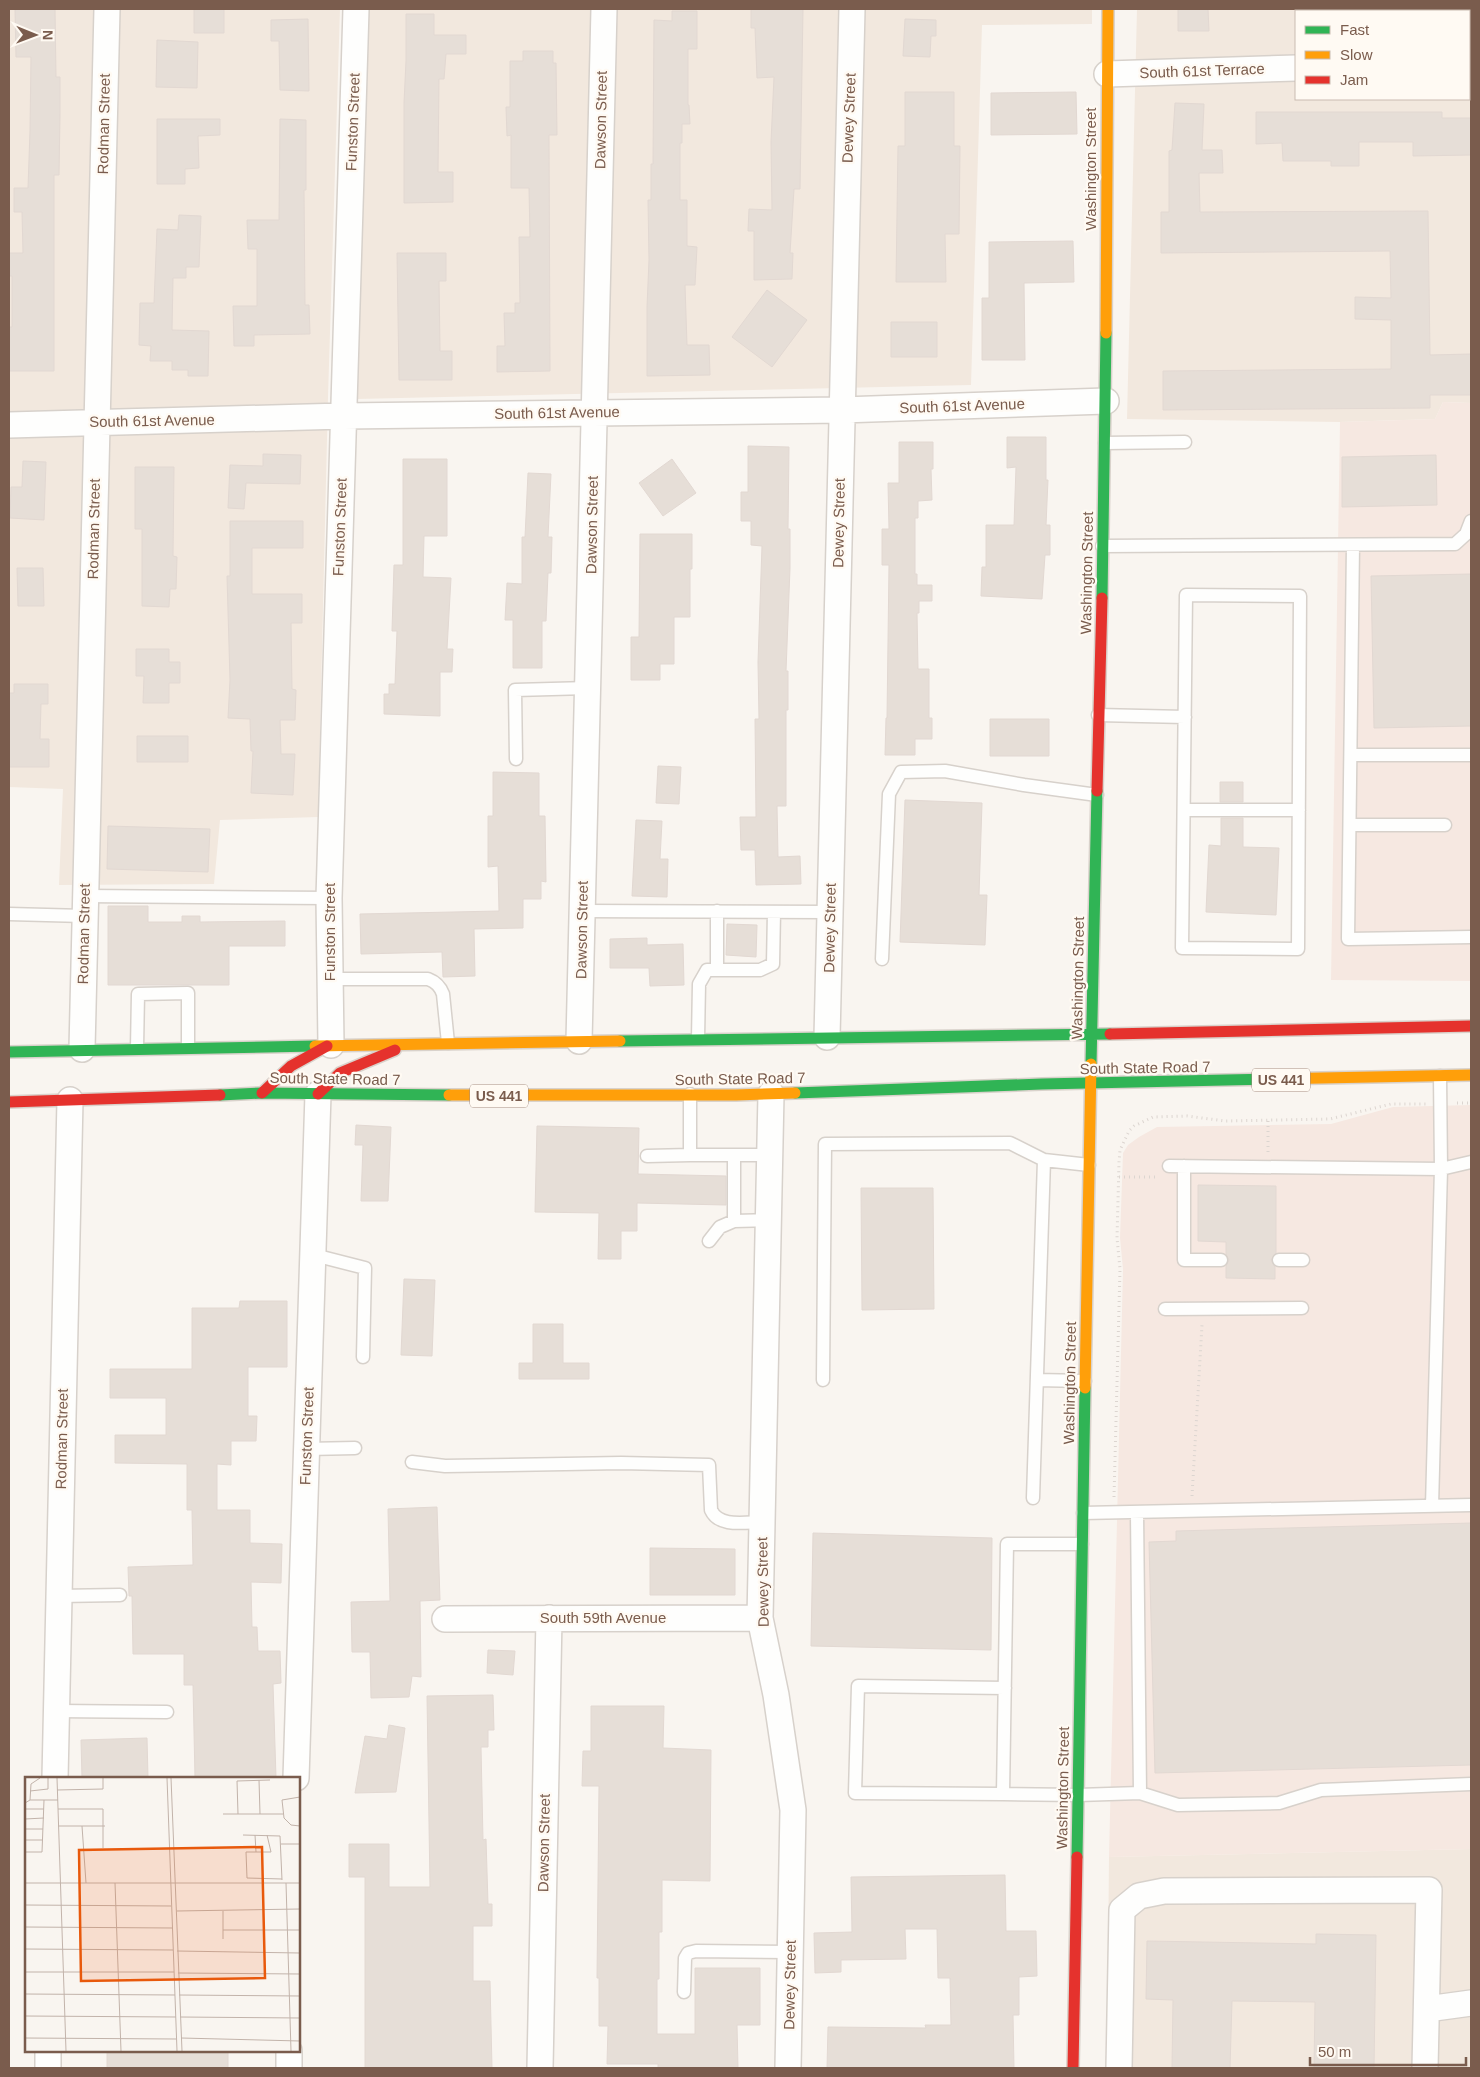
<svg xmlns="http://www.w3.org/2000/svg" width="1480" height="2077" font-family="Helvetica,sans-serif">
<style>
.residential{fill:#f2e8de;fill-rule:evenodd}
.commercial{fill:#f6e8e1}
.building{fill:#e6ded7;stroke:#e2d8d2}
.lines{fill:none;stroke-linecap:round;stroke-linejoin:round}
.lane-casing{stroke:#d7d1cb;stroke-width:15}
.street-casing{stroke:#d7d1cb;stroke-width:28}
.fast-casing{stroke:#d9d2cb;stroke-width:14}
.slow-casing{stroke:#d9d2cb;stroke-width:14}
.jam-casing{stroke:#d9d2cb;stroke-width:14}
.path{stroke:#dcd5d0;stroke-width:3;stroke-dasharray:1 4;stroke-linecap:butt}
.lane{stroke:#fefefd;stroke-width:12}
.street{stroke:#fefefd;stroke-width:25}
.fast{stroke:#30b455;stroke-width:11}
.slow{stroke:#ff9f0a;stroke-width:11}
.jam{stroke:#e5322d;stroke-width:11}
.labels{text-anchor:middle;stroke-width:4.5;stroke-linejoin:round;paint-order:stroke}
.shield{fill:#fffaf3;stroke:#a28b7f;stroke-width:1}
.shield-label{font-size:14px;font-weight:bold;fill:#7a5c4d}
.street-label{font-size:15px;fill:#7a5c4d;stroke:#fffaf3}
.inset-road{fill:none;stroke:#c2b3aa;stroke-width:1}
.view{fill:#e8590c;fill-opacity:0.15;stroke:#e8590c;stroke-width:2.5}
.inset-edge{fill:none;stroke:#7a5c4d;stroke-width:2.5}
</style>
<rect width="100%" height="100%" fill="#f9f5f0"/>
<path class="residential" d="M9,9H340L328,397L318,817L220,820L214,884L59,885L63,789L9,787Z
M369,9H1092V24L982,25L971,385L357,399Z
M1137,9H1471V403L1443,402L1435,419L1340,422L1127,419ZM1296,11H1469V99H1296Z
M1471,1849V2068H1107L1109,1857Z"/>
<path class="commercial" d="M1443,402L1471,403V981L1331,980L1340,422L1435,419Z
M1471,1105V1849L1109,1857L1123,1269L1120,1238L1123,1153L1128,1145L1139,1137L1157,1127L1331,1124L1393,1107Z"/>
<path class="building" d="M15,9H55L56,77H60V114L59,175H54V371H9V327H12V276H9V253H23L22,212H14V188H28L30,131L31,57H16Z
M194,9H224V33H194Z
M751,9H803L800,189H794L790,253H793L792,279L754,280V231H748L749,209L772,210L771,142L774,77L757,78L755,28H751Z
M1178,9H1208L1209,31H1178Z
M672,11H697V49H688V105H689L690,124H682V143H680V200H687V246L697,247L695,285H685L687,345H709L710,375L647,376V307L649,260L648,200H651V164H653L654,20L672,21Z
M406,14H434V35H466V54H446L444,79H439L438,172H453V202L404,203V103L406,61Z
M308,19L309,91L280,90L279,41H271V20Z
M905,19L936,20V36H931L930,57L903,56Z
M157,40L198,42L197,88L156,87Z
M523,51H553V63H556L557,135H549L550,371L497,372V346H505L504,313H515V303H520L519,237H530L529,188H511V135L507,136L506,107H510V61H523Z
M905,92H954V146H960L959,234H945L946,282H896L898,146H905Z
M1076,92L1077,134L991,135V93Z
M1175,103L1204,104L1202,150H1222L1223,173H1199L1200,212L1428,211L1430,355L1471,354V395H1430V408L1163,410V371L1391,369V320L1355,319V297L1391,298L1390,251L1161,253V212H1169V151L1172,150Z
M1256,112H1442V118H1471V155L1413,156V142H1359V166H1331V161H1283L1282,143L1256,144Z
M157,119H220V135L198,136L199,168L185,169V184H157Z
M280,119L306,120V190H304L305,305H309L310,334L254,335V346H234L233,306H257V249H248L247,220H279Z
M179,215L201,216L199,267H186V278H173L172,330L209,331L208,376H188V370H172V361H150L151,346L139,345L140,303H154L157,229L178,230Z
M1073,241L1074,282L1024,283L1025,360H982V298H989V242Z
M397,253H446V281H439L440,351H452V380H399Z
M767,290L807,320L772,367L732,337Z
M891,322H937V357H891Z
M1007,437H1046V480H1048L1046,525H1050V555H1045L1042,599L981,596L982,567H986V525H1014L1016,467L1007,468Z
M899,442H933V469H931L932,500L918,501V518H915V574H917V585H932V601H919V613H917L918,669H929V718H932V739H915V755H885L886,718H887L889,565H882V529H889L888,483H899Z
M748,446L789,447L788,529H790V568L786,671H788V710H786V806H777L778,857L800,856L801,884L756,885L755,850H741L740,817H756L755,719H759L758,662L762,546L751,545V521H741V492H748Z
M263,454L301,455L300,484L246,483L244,509L228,508L230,465L263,466Z
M1436,455L1437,505L1342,507V457Z
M403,459H447V536H424L423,577L451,578L447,649H453L452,672H440V716L384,714V694H389V684H395L397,631H392L394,565H403Z
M672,459L696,493L663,516L639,483Z
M23,461L46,462L44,520L10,518L11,487H22Z
M135,467H174L173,556L177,557L176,589H170L169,607L142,606V529H135Z
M528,473L551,474L548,537H552L551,573H548L546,621H542V668H513V620H505L507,583L522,584V537H525Z
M230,521H303V548H252V594H302V623H291L292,689L296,690L295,720H280L281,754H295L293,795L251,793L253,751H251L250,719L228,718L230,680L227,576H230Z
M640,534H692V569H690V617H674V664H660V680H631V637H639Z
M17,568H43L44,606H18Z
M1471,574V726L1374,728L1371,576Z
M136,649H169V662H180V683H169V703H143L144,676H136Z
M14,684H48V704H41L40,739H49V767H9V693H14Z
M990,719H1049V756H990Z
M137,736H188V762H137Z
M658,766L681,767L679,804L656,803Z
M493,772L539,773V816H545L546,882L541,881V899H523V928L474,929L475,976L443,977L442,952L361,954L360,914L499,911L498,866L488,867V816H493Z
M1220,782H1243V802H1220Z
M905,800L982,803L979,895H987L985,945L900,942Z
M1221,818H1243V847L1279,848L1276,915L1206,912L1209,845L1221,846Z
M636,820L662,821L660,859H668L667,897L632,896Z
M108,826L210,829L208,872L107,869Z
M108,906H148V922H182V916H200V922L285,921V946H229V985H108Z
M727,924L757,925L756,957L726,955Z
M647,938V945L683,944L684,985L650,986L649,968H610V939Z
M356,1125L391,1127L388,1201H361L363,1145H355Z
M537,1126L639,1128L638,1174L726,1176V1205L637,1203V1231H621V1259H598L599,1213L535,1212Z
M1198,1185L1276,1186V1253L1271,1260L1275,1267V1279L1226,1278V1266L1229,1260L1226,1254V1242L1198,1241Z
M861,1188H933L934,1309L862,1310Z
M404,1279L435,1280L432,1356L401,1355Z
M240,1301H287V1367H248V1416H257L256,1441H231V1465L217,1464V1510H250V1543L282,1544L281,1583L251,1582L252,1627H257L258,1651H280L281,1683L273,1684L276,1778H195L193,1685H184V1654H133L132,1596H129L128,1567L193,1565L192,1510H187V1464L115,1463V1435H166V1398H110V1369H192V1308H239Z
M533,1324H563V1363H589V1379H519V1363H533Z
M437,1507L440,1600L420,1601L421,1677L412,1676L409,1697L371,1698L370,1652H352L351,1602L390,1601L388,1509Z
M1471,1523V1765L1155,1773L1149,1542L1176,1541V1531Z
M813,1533L992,1538L991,1650L811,1646Z
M650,1548L735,1549V1595H650Z
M488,1650L515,1651L513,1675L487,1673Z
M493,1695L494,1730H488V1747H481L483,1840L486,1839L488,1904H492V1926H473V1981H490L492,2068H365V1877H349V1844H389V1887H430L427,1696Z
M591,1706H664L663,1748L711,1750L710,1881L662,1880V1932H659V1979H657V2034H695V1968H760V2025H737L738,2068H658V2064H607L608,2026H599V1978H597L599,1786H582L583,1751H591Z
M389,1725L405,1728L396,1792L355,1793L365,1736L387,1739Z
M147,1738L148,1778H82L81,1740Z
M1005,1875L1006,1931H1036L1037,1976L1019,1977V2015H1013L1014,2068H827L828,2027L926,2028L925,2025H951L950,1978H938L937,1929H905L906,1959L841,1960V1972L815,1973L814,1933L852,1932L851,1877Z
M1316,1934L1376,1935L1374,2068H1314L1315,2002L1232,2001L1230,2068H1172L1173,2000L1146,1999L1147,1941L1316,1944Z
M107,2051H228V2068H107Z"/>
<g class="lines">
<defs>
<path id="lane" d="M1105,443L1185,442
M1353,545L1348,939L1471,937
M1102,546L1455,544L1466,534L1471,521
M1186,595L1300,596L1298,949L1182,948Z
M1098,715L1185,717
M1351,755H1471
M516,759L515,690L588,688
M1184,810H1299
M1350,825H1445
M85,896L329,898
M582,911L830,912
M9,914L84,916
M882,959L889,794L901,772L945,771L1024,785L1097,795
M717,970V911
M330,979H428C436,982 440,986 443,994L448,1043
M698,1039L699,984L707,970H760L773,964L774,912
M137,1048L138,994L188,993V1047
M690,1094V1155H771
M734,1155V1221L769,1220
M647,1156L690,1155
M1044,1160L1089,1165
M1169,1166L1441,1169L1471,1162
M1184,1166V1260H1221
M709,1241L720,1227L734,1221
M314,1255L365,1268L363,1357
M1279,1260H1303
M1165,1309L1302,1308
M823,1380L825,1144L1010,1143L1044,1160L1033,1498
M1037,1380L1085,1381
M307,1449L355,1448
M412,1462L445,1466L621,1463L709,1465L711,1510C719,1528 746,1522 762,1522
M1432,1506L1441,1169L1440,1076
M1083,1513L1471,1505
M1137,1513L1140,1793L1178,1805L1279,1803L1321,1790L1471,1784
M1082,1544H1007L1003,1794L1078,1795L1140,1793
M59,1596L120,1595
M56,1711L167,1712
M1003,1794L855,1793L858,1686L1005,1688
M684,1992L685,1958L688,1953L696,1951L790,1952"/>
<path id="street" d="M1469,64L1471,63
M1107,74L1296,68
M9,425L343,416L842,410L1106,401
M827,1037L852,9
M579,1041L604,9
M331,1045L329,898L356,9
M82,1049L107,9
M771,1094L760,1618L776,1695L793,1810L788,2068
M445,1619L760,1618
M55,1778L70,1100
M296,1778L318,1094
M1427,2009L1471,2003
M48,2068V2051
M289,2068V2051
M540,2068L549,1618
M1119,2068L1122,1910L1139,1896L1164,1891L1429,1890L1425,2068"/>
<path id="fast" d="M1102,598L1106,333
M620,1041L1110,1034
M9,1052L315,1046
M1091,1064L1097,791
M795,1093L1042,1084L1272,1079
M220,1095L262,1093L449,1095
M1077,1857L1085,1388"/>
<path id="slow" d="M1106,333L1108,9
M315,1046L620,1041
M1272,1079L1471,1075
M449,1095H736L795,1093
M1085,1388L1091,1064"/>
<path id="jam" d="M1097,791L1102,598
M1110,1034L1471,1026
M262,1093L291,1066L327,1046
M318,1094L340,1073L395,1050
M9,1102L220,1095
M1073,2068L1077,1857"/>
</defs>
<use href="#lane" class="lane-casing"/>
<use href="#street" class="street-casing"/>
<use href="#fast" class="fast-casing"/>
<use href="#slow" class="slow-casing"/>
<use href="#jam" class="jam-casing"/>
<path class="path" d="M1457,1103H1471
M1268,1152V1120
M1119,1177H1158
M1192,1496L1202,1325
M1114,1497L1120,1269L1117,1238L1119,1162L1120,1150L1129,1131L1134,1126L1153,1117L1187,1116L1225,1121L1330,1119L1391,1104H1426"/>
<use href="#lane" class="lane"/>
<use href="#street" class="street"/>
<use href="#fast" class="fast"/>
<use href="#slow" class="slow"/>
<use href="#jam" class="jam"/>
</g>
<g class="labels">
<g class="shield">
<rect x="1252" y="1068.5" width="58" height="23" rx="4"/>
<rect x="470" y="1084.5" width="58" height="23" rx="4"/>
</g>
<g class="shield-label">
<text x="1281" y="1085">US 441</text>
<text x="499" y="1101">US 441</text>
</g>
<g class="street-label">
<text transform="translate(1202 71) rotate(-2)" y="5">South 61st Terrace</text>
<text transform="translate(849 118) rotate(-88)" y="5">Dewey Street</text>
<text transform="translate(601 120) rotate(-89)" y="5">Dawson Street</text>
<text transform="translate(353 122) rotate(-88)" y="5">Funston Street</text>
<text transform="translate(104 124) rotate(-89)" y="5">Rodman Street</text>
<text transform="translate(1091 169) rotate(-90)" y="5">Washington Street</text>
<text transform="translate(962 406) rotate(-2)" y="5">South 61st Avenue</text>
<text transform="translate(557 413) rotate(-1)" y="5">South 61st Avenue</text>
<text transform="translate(152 421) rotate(-1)" y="5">South 61st Avenue</text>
<text transform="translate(839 523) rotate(-89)" y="5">Dewey Street</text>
<text transform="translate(592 525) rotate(-89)" y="5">Dawson Street</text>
<text transform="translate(340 527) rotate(-88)" y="5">Funston Street</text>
<text transform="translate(94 529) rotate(-89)" y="5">Rodman Street</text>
<text transform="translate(1087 573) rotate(-89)" y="5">Washington Street</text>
<text transform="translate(830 928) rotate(-89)" y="5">Dewey Street</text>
<text transform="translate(582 930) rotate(-89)" y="5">Dawson Street</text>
<text transform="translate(330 932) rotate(-90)" y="5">Funston Street</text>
<text transform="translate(84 934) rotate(-89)" y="5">Rodman Street</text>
<text transform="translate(1078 978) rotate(-89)" y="5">Washington Street</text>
<text transform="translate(1145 1068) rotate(-1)" y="5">South State Road 7</text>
<text transform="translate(335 1079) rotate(1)" y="5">South State Road 7</text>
<text transform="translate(740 1079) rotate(-1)" y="5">South State Road 7</text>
<text transform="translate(1070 1383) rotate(-89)" y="5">Washington Street</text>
<text transform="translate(307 1436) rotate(-88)" y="5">Funston Street</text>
<text transform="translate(62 1439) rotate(-89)" y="5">Rodman Street</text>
<text transform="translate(763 1582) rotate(-91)" y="5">Dewey Street</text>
<text x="603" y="1623">South 59th Avenue</text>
<text transform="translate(1063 1788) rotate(-89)" y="5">Washington Street</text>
<text transform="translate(544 1843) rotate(-89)" y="5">Dawson Street</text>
<text transform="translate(790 1985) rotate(-89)" y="5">Dewey Street</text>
</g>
</g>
<g transform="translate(25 1777)">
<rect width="275" height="275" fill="#f9f5f0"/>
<path class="inset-road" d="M32,1L41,274M142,1L152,274M146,1L157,274M234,3L235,37M32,13L78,12V1M5,14L23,12V1M275,20L257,23L259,41L266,48L275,49M5,23L6,7L15,1M0,26L5,23H33M0,32H19M33,32H78V71M198,37H258M213,37L212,4L245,3M0,42L19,41M33,49H80M57,49L61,106M0,52H18M218,58L255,59L257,103M230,58L231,75M242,58L246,75H221L222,101L257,102M0,63H18M256,67H275M0,75H17L19,23M0,106H275M90,106L96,274M261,106L266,274M0,128L146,129M152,134L275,132M198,134V162M0,150L147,151M198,153H275M0,172L148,173M152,174L275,176M0,195H149M153,196L275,197M0,217L150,218M154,218L275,219M0,239L151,240M155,240L275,241M0,261L151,262M156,261L275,264"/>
<path class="view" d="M237,70L240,201L56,204L54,73Z"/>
<rect width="275" height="275" class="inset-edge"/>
</g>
<rect width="1480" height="2077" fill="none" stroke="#7a5c4d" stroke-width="20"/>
<rect x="1295" y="10" width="175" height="90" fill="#fffaf3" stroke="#cabbb1"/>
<rect x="1305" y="26" width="25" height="8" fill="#30b455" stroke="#cabbb1"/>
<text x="1340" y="35" font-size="15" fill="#7a5c4d">Fast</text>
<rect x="1305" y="51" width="25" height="8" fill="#ff9f0a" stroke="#cabbb1"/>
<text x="1340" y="60" font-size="15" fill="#7a5c4d">Slow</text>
<rect x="1305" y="76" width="25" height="8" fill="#e5322d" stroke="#cabbb1"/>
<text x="1340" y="85" font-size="15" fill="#7a5c4d">Jam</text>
<g transform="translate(35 35) rotate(91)" stroke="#fffaf3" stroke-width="4" paint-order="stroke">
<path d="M0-4L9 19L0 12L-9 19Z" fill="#7a5c4d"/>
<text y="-8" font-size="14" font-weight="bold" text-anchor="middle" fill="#7a5c4d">N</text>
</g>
<path d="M1310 2057v8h156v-8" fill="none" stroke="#7a5c4d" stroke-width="2.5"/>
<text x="1318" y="2057" font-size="15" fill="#7a5c4d" stroke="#fffaf3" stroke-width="4" paint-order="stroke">50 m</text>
</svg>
